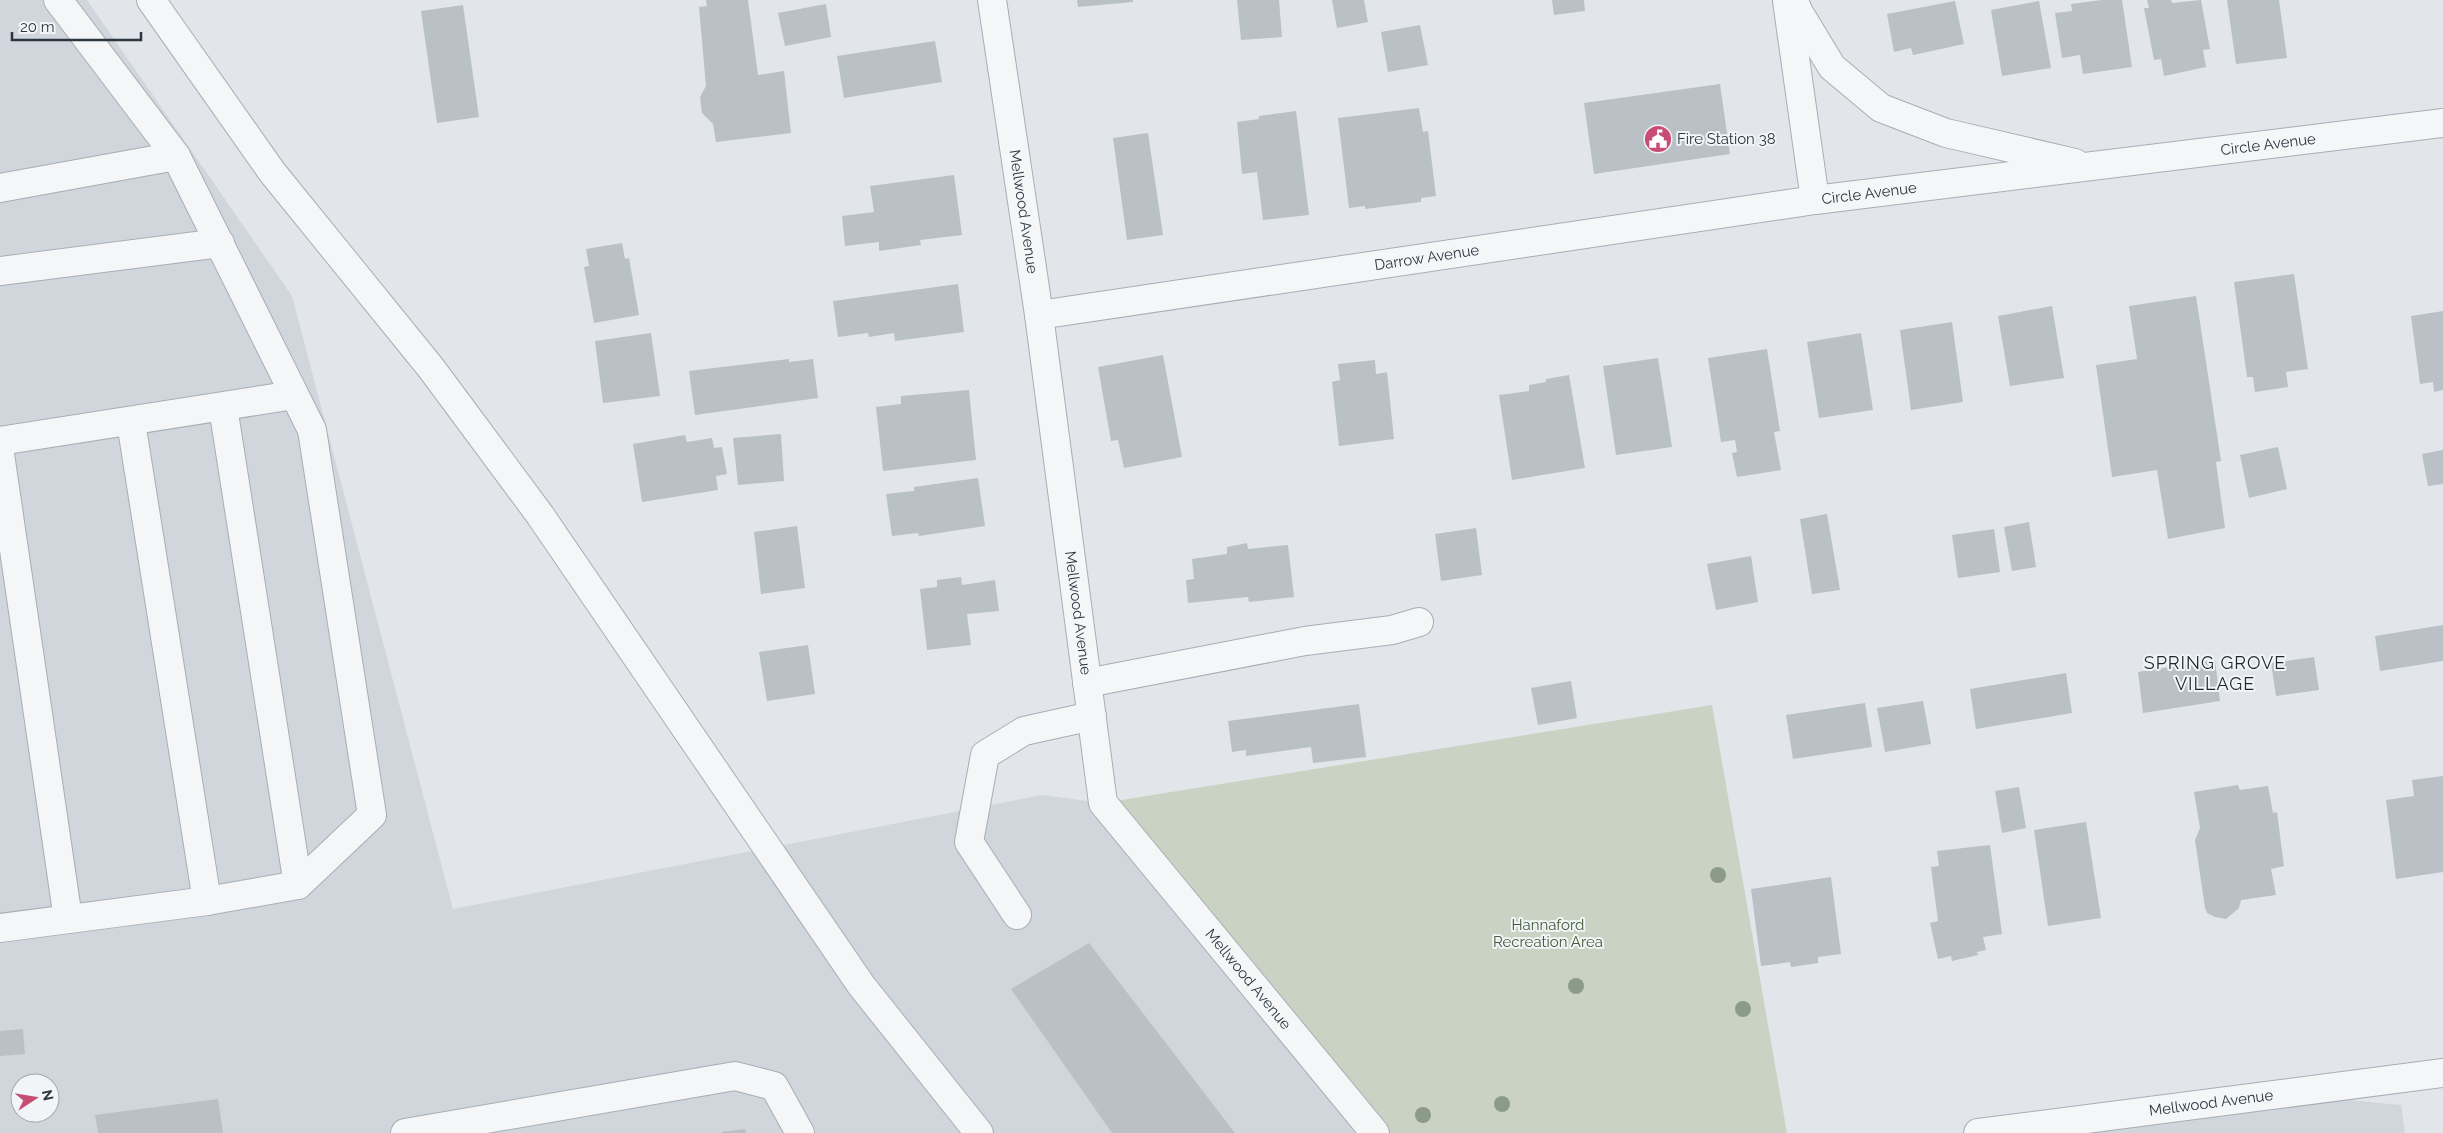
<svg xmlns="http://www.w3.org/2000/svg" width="2443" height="1133" font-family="Raleway,sans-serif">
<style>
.built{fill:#d0d6db;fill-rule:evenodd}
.green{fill:#cad3c3}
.building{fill:#b9c0c6}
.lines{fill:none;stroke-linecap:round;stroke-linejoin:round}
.minor-casing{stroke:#a7aeb4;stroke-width:30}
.minor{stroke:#f4f6f8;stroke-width:28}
.tree{fill:#8c9a88}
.labels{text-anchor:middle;stroke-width:4;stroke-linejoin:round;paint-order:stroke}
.poi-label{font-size:15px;fill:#2b3641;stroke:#f1f5f7;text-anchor:start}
.street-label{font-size:15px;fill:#2b3641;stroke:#f1f5f7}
.park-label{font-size:15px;fill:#455c38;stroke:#f1f5f7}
.quarter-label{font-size:18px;letter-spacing:1px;fill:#1d2732;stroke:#f1f5f7}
</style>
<rect width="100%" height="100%" fill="#e2e6ea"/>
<path class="built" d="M0,0H87L292,296L453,909L1042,795L1103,803L1375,1133H0ZM20,1083H50V1113H20Z
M2284,1094L2401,1105L2405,1133H1978Z"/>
<path class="green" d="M1712,705L1787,1133H1375L1103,803Z"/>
<path class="building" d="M706,0H748L758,75L784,71L791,133L716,142L713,124L702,113L700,97L706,86L699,7L707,6Z
M1077,0H1133V2L1078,7Z
M1237,0H1279L1282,37L1241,40Z
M1332,0H1364L1368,22L1337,28Z
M1552,0H1584L1585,11L1554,15Z
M2102,0H2122L2132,67L2083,74L2080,55L2062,58L2055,13L2072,11L2071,4Z
M2147,0H2171L2172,3L2201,0L2210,49L2203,50L2206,67L2164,76L2161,59L2154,60L2144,8H2149Z
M2227,0H2279L2287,58L2236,64Z
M1955,1L1964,44L1913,55L1911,48L1894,52L1887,14Z
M2039,1L2051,68L2002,76L1991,10Z
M826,4L831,37L785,46L778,13Z
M463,5L479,117L437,123L421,11Z
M1420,25L1428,65L1388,72L1381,32Z
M935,41L942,82L844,98L837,56Z
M1720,84L1730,154L1594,174L1584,103Z
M1419,108L1423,132L1428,131L1436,196L1421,198V202L1365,209V206L1349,208L1338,118Z
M1296,111L1309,215L1263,220L1257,172L1242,174L1237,122L1259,119V116Z
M1148,133L1163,235L1127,240L1113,138Z
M954,175L962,235L920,240L921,245L879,251V242L845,246L842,216L874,212L870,186Z
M622,243L625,259L629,258L639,315L594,323L584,267L589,266L586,249Z
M2294,274L2308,369L2286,372L2288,387L2255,392L2253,377H2247L2234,282Z
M958,284L964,332L895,341L894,333L869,337L868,333L838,337L833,301Z
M2196,296L2221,461L2216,462L2225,528L2168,539L2157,470L2112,477L2096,365L2137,359L2129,306Z
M2052,306L2064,378L2010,386L1998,316Z
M2443,311V390L2434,392L2433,382L2420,384L2411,316Z
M1952,322L1963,402L1911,410L1900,330Z
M651,333L660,396L603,403L595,341Z
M1861,333L1873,410L1819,418L1807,342Z
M1767,349L1780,431L1774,432L1781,470L1737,477L1732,453L1737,452L1735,440L1721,442L1708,358Z
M1163,355L1182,457L1124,468L1118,440L1111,441L1098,367Z
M1658,358L1672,447L1616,455L1603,366Z
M789,359V362L813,359L818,398L695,415L689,371Z
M1375,360L1376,374L1387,372L1394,439L1339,446L1332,382L1340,380L1338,364Z
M1569,375L1585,468L1512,480L1499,395L1529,391V385L1546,382V379Z
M969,390L976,460L883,471L876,407L901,404V396Z
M781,434L784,481L738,485L733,438Z
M685,435L687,442L712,438L714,448L722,447L727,474L716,476L718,490L642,502L633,444Z
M2278,447L2287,489L2249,498L2240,455Z
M2443,450V484L2428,486L2422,454Z
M978,478L985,526L919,536L918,533L892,536L886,494L914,491V487Z
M1827,514L1840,590L1812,594L1800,519Z
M2029,522L2036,567L2012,571L2004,527Z
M797,526L805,588L761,594L754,532Z
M1476,528L1482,575L1441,581L1435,534Z
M1994,529L2000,572L1958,578L1952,535Z
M1247,543L1248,549L1288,545L1294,597L1249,602L1248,597L1188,603L1186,580L1194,579L1192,559L1227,554V547Z
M1751,556L1758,602L1716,610L1707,564Z
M961,577L962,585L995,580L999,611L967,614L971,645L927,650L920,589L937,587V580Z
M2443,625V661L2380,671L2375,636Z
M808,645L815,694L767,701L759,652Z
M2314,657L2319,690L2276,696L2271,663Z
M2215,660L2220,701L2143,713L2138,672Z
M2066,673L2072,713L1976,729L1970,689Z
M1571,681L1577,718L1538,725L1531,688Z
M1923,701L1931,744L1885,752L1877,708Z
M1865,703L1872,747L1793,759L1786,715Z
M1359,704L1366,757L1313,763L1311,747L1246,756V750L1232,752L1228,721Z
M2443,776V872L2396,879L2386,800L2414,796L2412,780Z
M2238,785L2240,790L2268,786L2273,813L2277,812L2284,866L2271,869L2276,895L2241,900L2239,908L2226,919L2215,917L2207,913L2205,908L2195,840L2200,828L2194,792Z
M2019,787L2026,828L2002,833L1995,791Z
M2086,822L2101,918L2048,926L2034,830Z
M1990,845L2002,934L1983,937L1986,950L1977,952L1978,955L1952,961L1951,956L1938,959L1930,923L1938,921L1931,867L1939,866L1937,851Z
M1831,877L1841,954L1818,957V963L1791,967L1790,962L1761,966L1751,889Z
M1089,943L1235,1133H1112L1011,989Z
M23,1029L25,1054L0,1056V1031Z
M218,1099L223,1133H98L95,1115Z
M745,1129L746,1133H722V1132Z"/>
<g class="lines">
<defs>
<g id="minor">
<path d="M151,0L272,172L431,368L540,515L861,985L979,1133"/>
<path id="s1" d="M992,0L1039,315L1103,803L1375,1133"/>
<path d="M1794,0L1798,11L1832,67L1881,108L1946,133L2075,163"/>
<path d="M1787,1L1815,200"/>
<path d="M0,188L176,156"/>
<path d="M0,271L220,243"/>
<path id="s2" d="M1039,315L1815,200L2443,123"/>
<path d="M223,407L298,885"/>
<path d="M131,422L207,901"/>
<path d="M0,441L294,395"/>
<path d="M0,454L68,919"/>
<path d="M1087,683L1305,641L1392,630L1419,622"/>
<path d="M1017,915L969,842L985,755L1024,731L1092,716"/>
<path d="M0,928L207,901L298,885L372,815L312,430L176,156L58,0"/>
<path d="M405,1133L735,1076L774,1086L800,1133"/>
<path id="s3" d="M1978,1133L2443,1073"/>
</g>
</defs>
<use href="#minor" class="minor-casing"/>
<use href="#minor" class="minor"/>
</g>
<g class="tree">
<circle cx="1718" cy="875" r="8"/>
<circle cx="1576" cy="986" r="8"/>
<circle cx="1743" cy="1009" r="8"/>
<circle cx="1502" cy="1104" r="8"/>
<circle cx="1423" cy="1115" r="8"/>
</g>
<defs>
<symbol id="civic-disc" viewBox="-11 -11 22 22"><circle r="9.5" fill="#c84d74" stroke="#f1f5f7"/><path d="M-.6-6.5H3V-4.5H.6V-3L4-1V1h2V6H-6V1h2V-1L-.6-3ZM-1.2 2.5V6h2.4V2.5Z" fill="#fff"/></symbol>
</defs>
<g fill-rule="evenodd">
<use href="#civic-disc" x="1642" y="123" width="32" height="32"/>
</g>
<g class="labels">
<g class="poi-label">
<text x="1677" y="144">Fire Station 38</text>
</g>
<g class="street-label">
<text dy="5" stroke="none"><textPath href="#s2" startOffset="1241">Circle Avenue</textPath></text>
<text dy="5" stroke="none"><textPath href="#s2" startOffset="839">Circle Avenue</textPath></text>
<text dy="5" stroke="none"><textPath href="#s1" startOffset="214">Mellwood Avenue</textPath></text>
<text dy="5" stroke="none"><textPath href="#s2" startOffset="392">Darrow Avenue</textPath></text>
<text dy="5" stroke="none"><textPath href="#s1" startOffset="619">Mellwood Avenue</textPath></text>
<text dy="5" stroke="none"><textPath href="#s1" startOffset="1039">Mellwood Avenue</textPath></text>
<text dy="5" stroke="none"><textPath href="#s3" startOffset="235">Mellwood Avenue</textPath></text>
</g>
<g class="park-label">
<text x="1548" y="930">Hannaford<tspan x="1548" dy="17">Recreation Area</tspan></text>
</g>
<g class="quarter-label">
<text x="2215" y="669">SPRING GROVE<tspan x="2215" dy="21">VILLAGE</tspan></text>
</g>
</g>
<g transform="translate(35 1098) rotate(78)"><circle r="24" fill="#f1f5f7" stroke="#a2a9ae"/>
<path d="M0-4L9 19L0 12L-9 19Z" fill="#c84d74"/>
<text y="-8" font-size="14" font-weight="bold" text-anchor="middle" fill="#2b3641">N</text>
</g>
<path d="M12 32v8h129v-8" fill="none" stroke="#2b3641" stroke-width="2.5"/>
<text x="20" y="32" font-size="15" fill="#2b3641" stroke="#f1f5f7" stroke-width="4" paint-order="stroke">20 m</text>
</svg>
